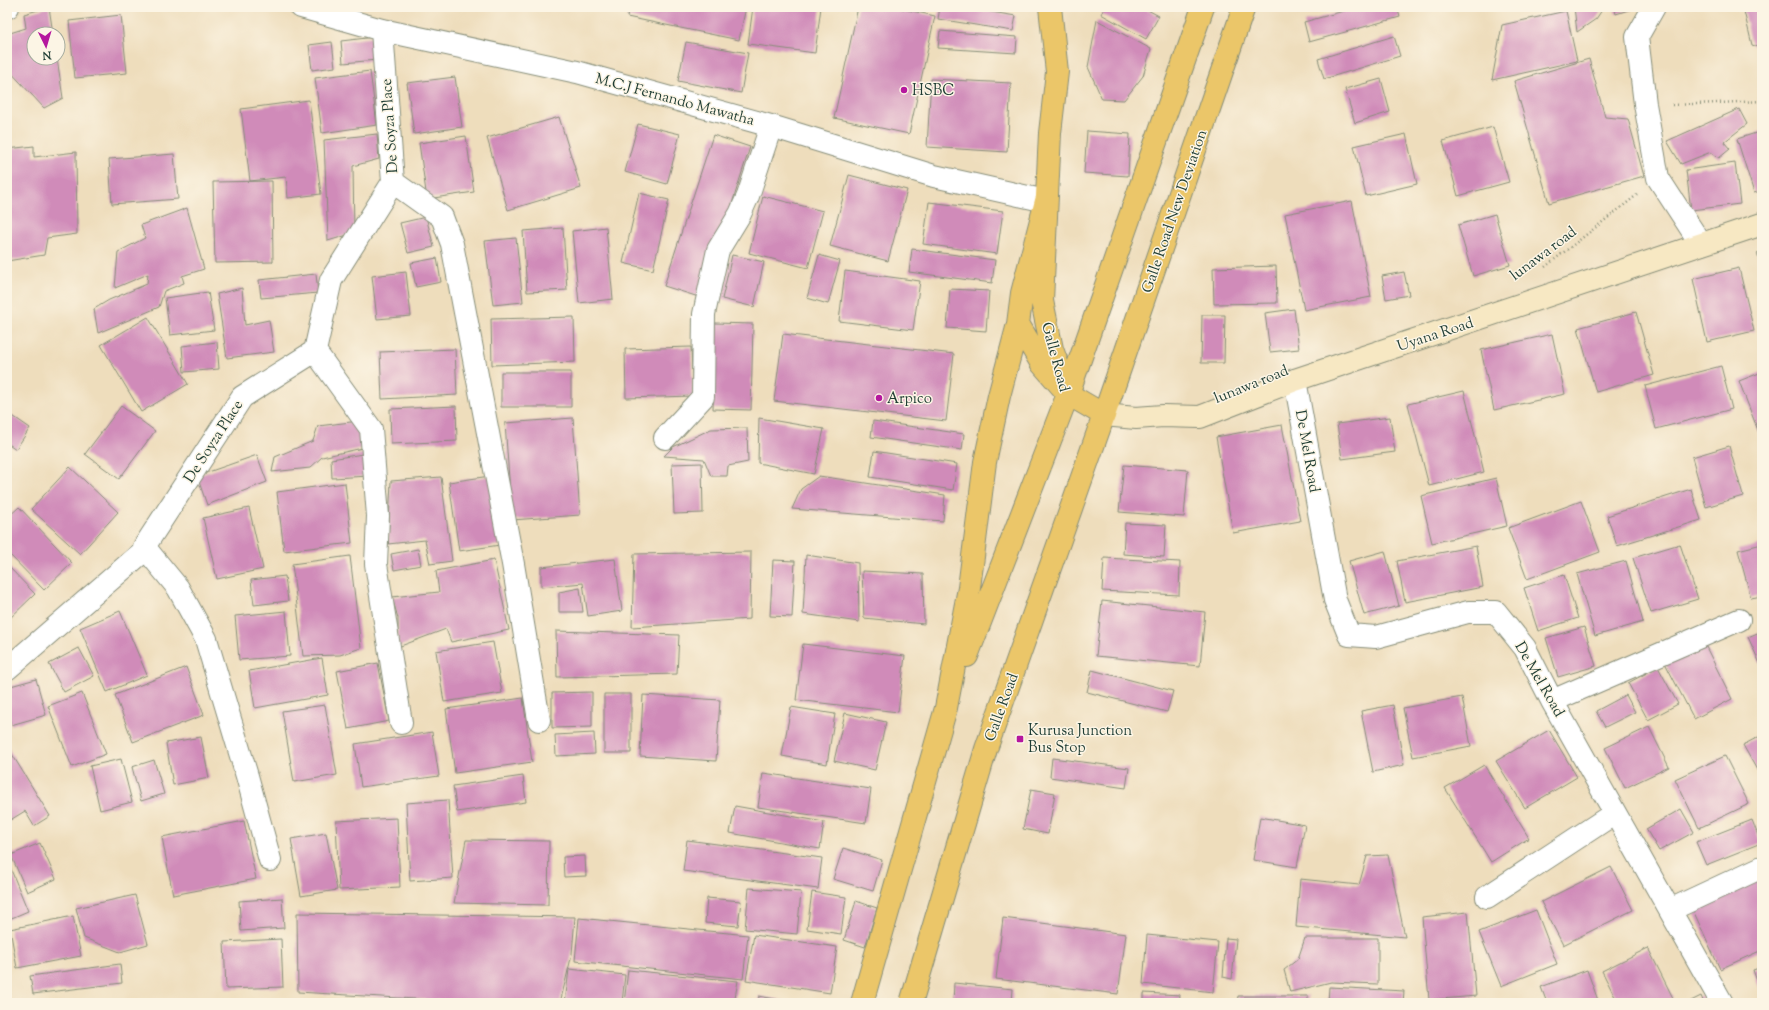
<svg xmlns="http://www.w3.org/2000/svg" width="1769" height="1010" font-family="'Sorts Mill Goudy',serif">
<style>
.building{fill:#d08bb9}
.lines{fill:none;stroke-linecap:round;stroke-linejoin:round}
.street-casing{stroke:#868d78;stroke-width:24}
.secondary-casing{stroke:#868d78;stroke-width:24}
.primary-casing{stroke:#868d78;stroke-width:24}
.highway-casing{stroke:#868d78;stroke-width:24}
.path{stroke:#868d78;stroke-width:2.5;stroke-dasharray:1 3;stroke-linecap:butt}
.street{stroke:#fff;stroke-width:22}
.secondary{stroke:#f7e8c3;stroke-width:22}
.primary{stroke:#ebc669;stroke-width:22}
.highway{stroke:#ebc669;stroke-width:22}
.poi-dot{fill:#b5179e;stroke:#fcf5e5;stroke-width:1.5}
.labels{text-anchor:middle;stroke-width:3;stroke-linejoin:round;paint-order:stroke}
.poi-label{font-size:15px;fill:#1f3d34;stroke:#fcf5e5;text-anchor:start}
.street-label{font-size:15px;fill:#1f3d34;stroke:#fcf5e5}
</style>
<rect width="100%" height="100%" fill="#fcf5e5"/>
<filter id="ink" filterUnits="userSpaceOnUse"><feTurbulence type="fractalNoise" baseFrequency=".025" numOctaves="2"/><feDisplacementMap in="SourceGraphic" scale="8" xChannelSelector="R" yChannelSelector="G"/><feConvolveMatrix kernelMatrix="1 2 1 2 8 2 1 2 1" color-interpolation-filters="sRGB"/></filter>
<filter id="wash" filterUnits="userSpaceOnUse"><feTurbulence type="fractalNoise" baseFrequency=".012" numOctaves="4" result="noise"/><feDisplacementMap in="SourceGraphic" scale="16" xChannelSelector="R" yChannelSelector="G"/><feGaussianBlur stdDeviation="0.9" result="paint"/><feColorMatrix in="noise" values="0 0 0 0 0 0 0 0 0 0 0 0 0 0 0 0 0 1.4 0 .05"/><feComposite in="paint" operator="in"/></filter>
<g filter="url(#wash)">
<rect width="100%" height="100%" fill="#eeddbc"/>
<g id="blocks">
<path class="building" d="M49,7L53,34H34V58H57L63,98L44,108L7,68V34L26,28L24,14Z
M629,7H746L739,40L627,17Z
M753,7H821L815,53L748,44Z
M858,7H894L935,16L909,134L834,118Z
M940,7H961L1016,16L1013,31L938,19Z
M1105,7H1142L1159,16L1146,39L1101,14Z
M1358,7H1397L1400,17L1309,42L1304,22Z
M1574,7H1604L1596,19L1577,32Z
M1614,7H1638L1616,14Z
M1743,7H1762V48L1752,45Z
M1566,11L1577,61L1492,80L1502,25Z
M121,15L127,73L75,78L69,21Z
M1097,20L1151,49L1143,76L1124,100L1102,99L1088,67Z
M940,31L1017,37L1016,53L938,48Z
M1394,36L1400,56L1324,79L1318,59Z
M375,37L377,60L343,63L341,41Z
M332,42L335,67L312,70L309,45Z
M686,42L748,53L741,93L678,81Z
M1589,59L1605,117L1628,119L1644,176L1549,203L1514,81Z
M370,71L377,125L322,133L315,78Z
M455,77L462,127L414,134L407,83Z
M931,79L1011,83L1007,152L927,147Z
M1381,79L1390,112L1355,123L1345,89Z
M309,100L321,194L288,198L286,177L250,181L241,109Z
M1739,109L1747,124L1724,142L1730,149L1719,158L1711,152L1681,164L1667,141Z
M559,117L581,188L508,210L487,138Z
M638,124L680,134L667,184L625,172Z
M1493,127L1509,182L1458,196L1443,141Z
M1087,131L1130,134L1128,176L1084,173Z
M1762,131V190L1754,193L1737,139Z
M377,134L379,159L353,166L354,233L328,241L324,140Z
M1406,134L1417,184L1366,196L1354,146Z
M713,135L750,147L702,298L664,286Z
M466,136L474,192L427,199L419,143Z
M34,146V157L76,152L77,234L47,238L44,255L7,261V149Z
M174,154L178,199L112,204L109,159Z
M1735,163L1740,204L1691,210L1686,170Z
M849,175L907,190L888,261L830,246Z
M272,181L273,262L215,263L213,182Z
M639,193L669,200L653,270L623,263Z
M763,196L823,211L808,268L749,253Z
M1352,201L1371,297L1304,310L1285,214Z
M929,202L1003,211L997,254L923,244Z
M187,208L204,269L182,276L184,283L164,291L159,307L98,333L94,309L109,300L147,284L148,274L115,288L118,252L145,238L141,225Z
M1495,214L1510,265L1473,276L1458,225Z
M426,217L434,247L408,253L400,223Z
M606,227L613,299L579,303L572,231Z
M563,228L567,290L527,292L523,231Z
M516,238L523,302L493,305L485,241Z
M912,249L995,260L992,283L909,272Z
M1762,251V270L1757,253Z
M732,255L764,262L754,307L722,299Z
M819,255L840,261L828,304L807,298Z
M437,258L441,282L416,287L411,263Z
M1276,266L1277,303L1214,304L1213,268Z
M1739,268L1754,331L1707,342L1693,279Z
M845,271L920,281L913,330L839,321Z
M406,272L411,316L377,319L372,276Z
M1404,272L1409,295L1386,299L1382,276Z
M316,274L318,293L261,298L259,280Z
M242,288L245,325L269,320L274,352L227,358L217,294Z
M950,289L989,291L986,331L947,328Z
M208,292L214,330L170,335L165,298Z
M1294,309L1299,349L1270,352L1265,313Z
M1636,312L1654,375L1596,392L1578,328Z
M1202,315H1225L1224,363H1201Z
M148,317L188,384L141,412L101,345Z
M574,317L575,362L492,365L491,319Z
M715,323L753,324L751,410L713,409Z
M783,334L954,354L946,421L774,401Z
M1552,334L1565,394L1494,410L1481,350Z
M217,342L219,369L184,372L182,346Z
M691,347L693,396L626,398L625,349Z
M455,349L457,395L382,399L380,352Z
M1721,366L1732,409L1656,429L1645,386Z
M501,372H571V407H501Z
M1762,372V441L1739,381Z
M1464,391L1484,472L1429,486L1408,404Z
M121,406L155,431L119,479L85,454Z
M456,406L457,441L391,444L390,409Z
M7,412L30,428L16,449L7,443Z
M1390,417L1395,452L1342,459L1337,424Z
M573,418L580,515L512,520L505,423Z
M759,418L824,429L814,474L758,463Z
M359,421L367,447L322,457L310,468L272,472L275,457L313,441L318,426Z
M873,421L964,434L962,450L871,437Z
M1282,425L1300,521L1233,533L1216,437Z
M747,428L748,462L728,466L727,476H711L704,459L664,456L673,447L711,429Z
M1729,446L1743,496L1706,507L1692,457Z
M874,451L957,464L953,490L870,477Z
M369,453L370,476L332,478L331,459Z
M257,455L267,482L207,505L197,476Z
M702,463L703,513L674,514L672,464Z
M1124,465L1188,470L1184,517L1119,512Z
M70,467L118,512L80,554L31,509Z
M490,476L500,545L459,551L449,482Z
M819,476L945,495L943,521L792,509L801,489Z
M441,477L452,561L430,564L425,540L388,544L391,481Z
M1496,478L1507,526L1432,543L1421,496Z
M345,483L352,543L284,551L277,492Z
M1691,489L1701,520L1617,546L1607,516Z
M1581,501L1600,552L1527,579L1508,528Z
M19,507L72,563L44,590L7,552V518Z
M249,508L263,569L217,579L203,518Z
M1125,523L1166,525L1164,557L1123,554Z
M1680,544L1698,599L1651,613L1633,558Z
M1762,544V596L1751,598L1738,550Z
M1476,546L1483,587L1405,602L1397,561Z
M418,549L421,565L394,570L391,554Z
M1385,551L1399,606L1364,615L1349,561Z
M751,552L750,619L632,627L634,554Z
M806,555L858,563L859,622L803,614Z
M350,556L361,648L340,655L303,656L292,564Z
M1104,558L1180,562L1179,595L1102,591Z
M615,559L622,611L588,616L583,583L541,587V567Z
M494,560L509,630L451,642L446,629L398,647V618L392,597L439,592L436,571Z
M773,560L795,561L792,617L770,616Z
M1626,561L1643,622L1595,636L1577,574Z
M7,565L35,594L7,621Z
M862,571L923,574L924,624L864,618Z
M1564,575L1578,618L1538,631L1524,588Z
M285,576L288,601L254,605L251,580Z
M580,588L583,612H559V592Z
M1102,601L1205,612L1200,666L1096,656Z
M120,611L147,675L107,692L80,628Z
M286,611L290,656L239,660L235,616Z
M1584,627L1596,666L1558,677L1546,638Z
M556,631L679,635L677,674L557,677Z
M1762,631V668L1748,637Z
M1703,641L1732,699L1694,719L1664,661Z
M493,642L502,693L444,702L436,651Z
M803,644L905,656L898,712L796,700Z
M79,648L94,676L64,692L49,664Z
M322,658L328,695L255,708L249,671Z
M378,663L389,721L348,729L337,671Z
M186,667L204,715L133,742L115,695Z
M1658,667L1678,704L1648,720L1628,683Z
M1092,670L1173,691L1167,712L1087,692Z
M36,679L46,715L11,725L7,712V687Z
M592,692V727L552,728V693Z
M82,693L106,754L72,767L48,706Z
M604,694H631V753H604Z
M643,695L720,700L716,761L640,756Z
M1626,695L1635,712L1605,727L1596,711Z
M1462,697L1471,746L1413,757L1403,708Z
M523,698L532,762L455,773L446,709Z
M325,705L337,775L294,782L282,711Z
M1393,705L1404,765L1373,772L1361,711Z
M791,707L835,714L827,764L782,756Z
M845,713L886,722L875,770L834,761Z
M1649,727L1669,767L1625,788L1605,748Z
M1549,730L1577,777L1525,808L1496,761Z
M432,732L439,776L361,787L355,744Z
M594,733L595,754L556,756L555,735Z
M1762,735V779L1743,745Z
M201,737L209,778L173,785L166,743Z
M7,746L50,816L34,826L25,811L7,822Z
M1725,756L1749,804L1699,828L1675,779Z
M1052,758L1129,768L1126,788L1050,777Z
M121,759L132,802L100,810L90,766Z
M154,760L164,794L141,801L132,767Z
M1484,765L1529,838L1491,862L1445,788Z
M763,773L871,789L866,823L758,807Z
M523,776L526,802L457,812L453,786Z
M1031,789L1055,793L1048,834L1023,829Z
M448,800L453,878L410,881L406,803Z
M735,806L824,822L820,849L730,833Z
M1681,809L1694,832L1659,851L1646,829Z
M1260,817L1305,825L1297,867L1253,860Z
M397,818L400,887L339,890L336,821Z
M1752,820L1761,843L1706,865L1696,842Z
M244,821L256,879L173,895L162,837Z
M326,833L337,890L301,896L291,839Z
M466,840L549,841L548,905L454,903Z
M687,840L822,858L818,889L683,871Z
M40,843L56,879L27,892L11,855Z
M843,848L882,860L873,891L833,879Z
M1388,855L1405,937L1296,927L1300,879L1359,885L1367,856Z
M585,856L586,876L564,877L563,857Z
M7,860L28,911L7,920Z
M1611,867L1633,910L1563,945L1541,902Z
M1762,875V950L1720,969L1692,908Z
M749,888L801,892L797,934L745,929Z
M812,892L846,897L841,934L807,929Z
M135,895L148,944L120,952L84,938L76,908Z
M282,898L284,928L241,931L239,901Z
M707,898L741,901L738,926L705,923Z
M856,901L877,908L865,947L844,940Z
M1536,910L1557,964L1501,986L1479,932Z
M1468,912L1476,996L1429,1000L1422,917Z
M297,913L575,917L572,954L560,1003H482L298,992Z
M73,916L81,956L17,968L10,929Z
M579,918L748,935L743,979L575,961Z
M1003,918L1126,934L1118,994L996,979Z
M754,935L837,947L830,993L746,980Z
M1147,935L1218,942L1213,992L1143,984Z
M1226,938L1236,939L1232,979L1223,977Z
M1305,938H1378V984L1331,982L1290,992L1284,970L1298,959Z
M281,939L283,987L226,989L224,942Z
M1648,948L1673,998L1663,1003H1618L1602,971Z
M120,964L122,983L33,994L30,976Z
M1762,967V995L1753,970Z
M569,969L625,975L622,1003H565Z
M628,970L738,981L734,1003H624Z
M1587,970L1599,1003H1547L1541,987Z
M954,983L1013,989L1012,1003H953Z
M1329,987L1404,991L1403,1003H1328Z
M1144,993L1180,995L1179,1003H1144Z
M759,996L791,1002V1003H758Z
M1238,996H1308V1003H1237Z
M1701,996L1704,1003H1687Z
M292,1000V1003H268V1002Z"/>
</g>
</g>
<g filter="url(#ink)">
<use href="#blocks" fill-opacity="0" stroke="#868d78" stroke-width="1"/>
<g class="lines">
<defs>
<path id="street" d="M7,7H8
M301,7L382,30L577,72L771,126L934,176L1046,201
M1654,7L1637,37L1645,104L1658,178L1701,244
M393,182L442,217L452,244L513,564L539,720
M315,351L371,429L378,516L376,564L401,723
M1295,380L1335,600L1349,635L1376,637L1468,612H1496L1525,648L1552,701L1722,1003
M665,438L703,397L704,314L718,250L740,214L748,196L771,126
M146,549L178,588L206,639L247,776L270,860
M7,669L146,549L144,547L242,397L315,351L331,280L393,182L382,30
M1552,701L1739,620
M1487,897L1615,813
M1670,910L1762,867"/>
<path id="secondary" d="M1104,415L1136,418L1163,416L1200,417L1295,380L1762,224"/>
<path id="primary" d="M1068,394L1203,7
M1104,415L1244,7"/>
<path id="highway" d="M967,656L1068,394L1052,349L1042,301L1050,133L1057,72L1050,7
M862,1003L946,708L969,588L985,462L999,396L1018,324L1022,293L1046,201
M911,1003L986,749L1104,415L1068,394L1042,364L1018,324"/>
</defs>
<use href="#street" class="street-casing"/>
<use href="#secondary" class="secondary-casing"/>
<use href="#primary" class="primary-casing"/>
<use href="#highway" class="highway-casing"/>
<path class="path" d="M1672,105L1762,101
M1545,267L1637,195"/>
<use href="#street" class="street"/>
<use href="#secondary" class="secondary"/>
<use href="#primary" class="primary"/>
<use href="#highway" class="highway"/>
</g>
</g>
<g class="poi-dot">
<circle cx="904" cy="90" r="4"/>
<circle cx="879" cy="398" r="4"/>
<rect x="1016" y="735" width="8" height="8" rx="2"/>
</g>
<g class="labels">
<g class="poi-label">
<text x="912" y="95">HSBC</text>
<text x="887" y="403">Arpico</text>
<text x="1028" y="735">Kurusa Junction<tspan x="1028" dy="17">Bus Stop</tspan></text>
</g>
<g class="street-label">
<text transform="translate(675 99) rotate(15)" y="5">M.C.J Fernando Mawatha</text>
<text transform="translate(389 126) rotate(-94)" y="5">De Soyza Place</text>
<text transform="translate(1174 211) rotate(-71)" y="5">Galle Road New Deviation</text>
<text transform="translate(1543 253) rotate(-37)" y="5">lunawa road</text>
<text transform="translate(1435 334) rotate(-18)" y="5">Uyana Road</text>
<text transform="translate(1056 357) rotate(75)" y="5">Galle Road</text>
<text transform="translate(1251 384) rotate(-22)" y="5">lunawa road</text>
<text transform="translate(213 441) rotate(-57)" y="5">De Soyza Place</text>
<text transform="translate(1308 451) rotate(80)" y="5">De Mel Road</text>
<text transform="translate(1540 679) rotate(60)" y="5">De Mel Road</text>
<text transform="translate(1001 707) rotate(-70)" y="5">Galle Road</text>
</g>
</g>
<rect width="1769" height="1010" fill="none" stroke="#fcf5e5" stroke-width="24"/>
<g transform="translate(46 46) rotate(175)"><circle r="19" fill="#fcf5e5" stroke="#a4ab9e"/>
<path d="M0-3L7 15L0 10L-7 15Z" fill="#b5179e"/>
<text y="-6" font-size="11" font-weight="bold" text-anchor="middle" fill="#1f3d34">N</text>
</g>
</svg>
